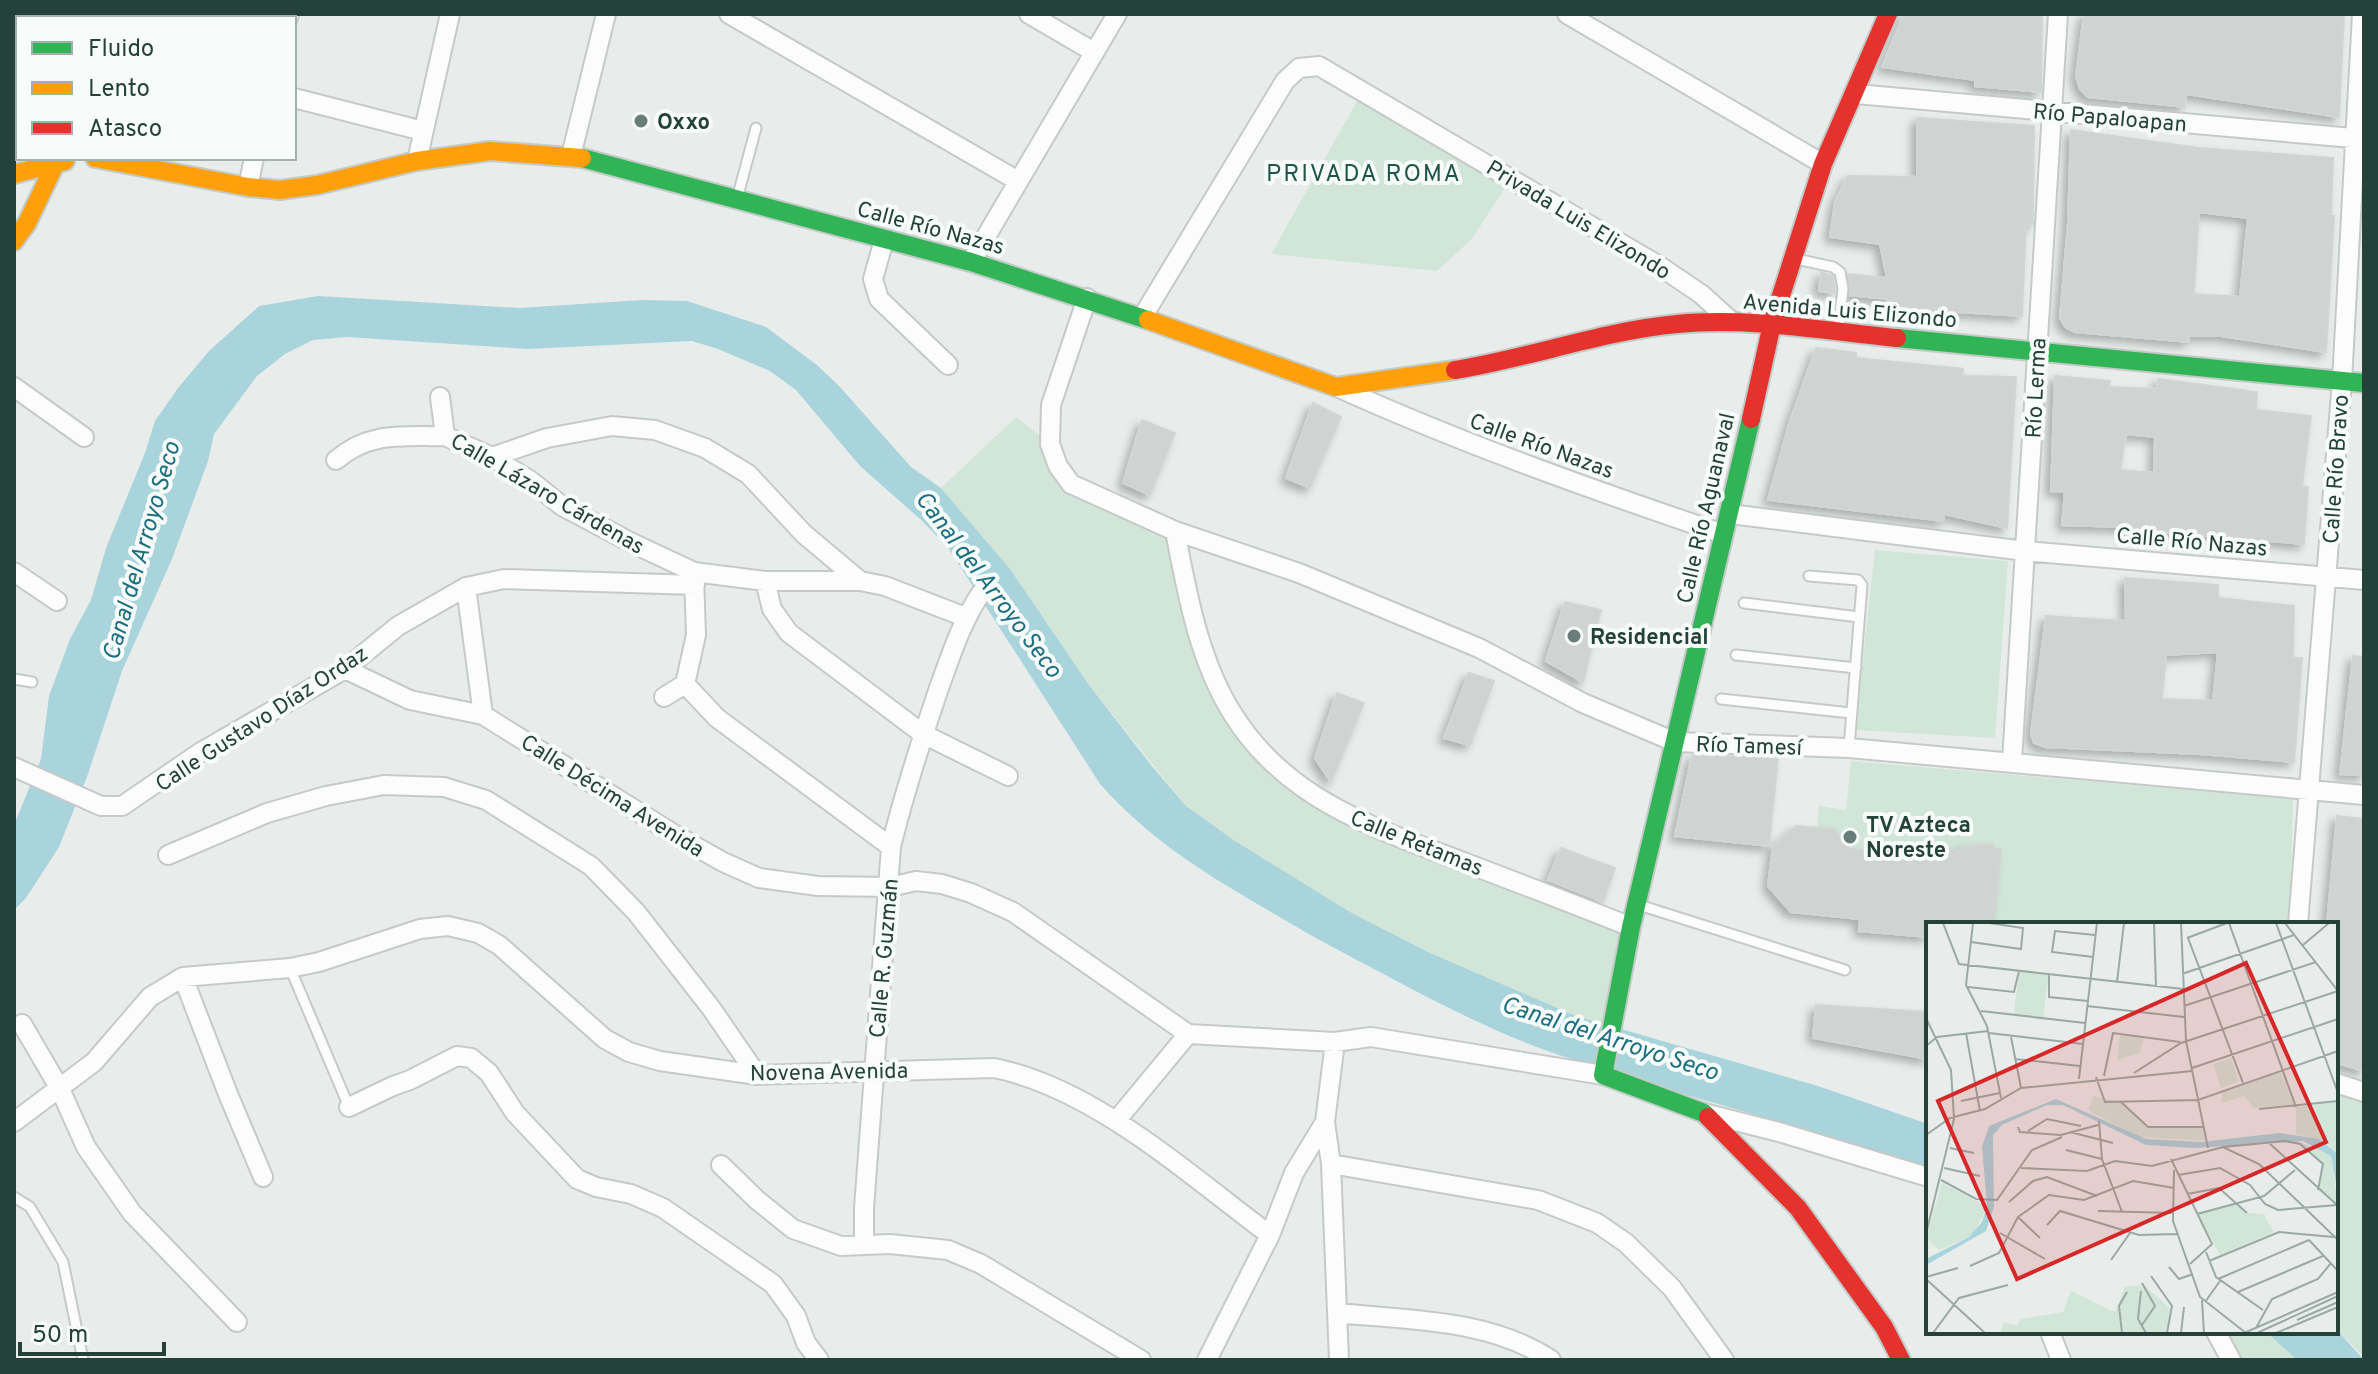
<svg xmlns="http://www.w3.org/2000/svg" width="2378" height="1374" font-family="Overpass,sans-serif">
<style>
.green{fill:#d1e6d8}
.water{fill:#a9d4db}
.building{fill:#cfd4d2;stroke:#d1d6d4;stroke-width:2;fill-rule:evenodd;filter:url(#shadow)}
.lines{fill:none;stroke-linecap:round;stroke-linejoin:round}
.lane-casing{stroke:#c5cac8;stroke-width:13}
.street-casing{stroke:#c5cac8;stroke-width:22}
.fast-casing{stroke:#c3cbc8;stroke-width:22}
.slow-casing{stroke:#c3cbc8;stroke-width:22}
.jam-casing{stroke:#c3cbc8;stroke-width:22}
.lane{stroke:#fcfcfc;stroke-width:9}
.street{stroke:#fcfcfc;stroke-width:18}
.fast{stroke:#30b455;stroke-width:18}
.slow{stroke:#ff9f0a;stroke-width:18}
.jam{stroke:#e5322d;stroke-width:18}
.poi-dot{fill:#697e78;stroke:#f7fbf9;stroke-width:3}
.labels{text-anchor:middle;stroke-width:8;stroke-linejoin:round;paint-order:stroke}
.street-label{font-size:22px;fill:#24423a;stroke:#f7fbf9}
.poi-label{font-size:22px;font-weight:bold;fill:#24423a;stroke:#f7fbf9;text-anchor:start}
.neighbourhood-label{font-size:24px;letter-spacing:2px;fill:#1f5548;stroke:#f7fbf9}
.water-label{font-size:24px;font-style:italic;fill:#1c6f80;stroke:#f7fbf9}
.inset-road{fill:none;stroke:#9aa9a4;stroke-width:2}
.view{fill:#d62828;fill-opacity:0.15;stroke:#d62828;stroke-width:4}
.inset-edge{fill:none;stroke:#24423a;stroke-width:4}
</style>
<defs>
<filter id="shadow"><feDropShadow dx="-5" dy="5" stdDeviation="4" flood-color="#0004"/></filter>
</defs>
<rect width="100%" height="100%" fill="#e8edeb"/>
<path class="green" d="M1361,94L1508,183L1472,239L1437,271L1271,254Z
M1016,417L1050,444L1071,484L1175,531L1187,596L1234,717L1310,794L1631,927L1612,1026L1576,1016L1428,952L1350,912L1232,839L1185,805L1089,685L1010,569L941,488Z
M1875,550L2008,561L1995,738L1855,730Z
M1851,761L2293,799L2290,924H1994L2001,849L1978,844L1976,847L1962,846L1961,851L1920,845L1919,851L1892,848V845L1881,844L1880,852L1851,849L1834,829L1817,828L1819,806L1846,810Z
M2336,1081L2364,1091V1357L2336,1329Z
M2216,1332H2266L2297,1360H2231Z"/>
<path class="water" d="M318,296L519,308L642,300L687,301L766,327L817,365L840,387L911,467L941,488L1010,569L1089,685L1151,765L1185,805L1232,839L1350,912L1428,952L1576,1016L1818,1086L1928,1124V1169C1804,1126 1677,1095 1553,1053C1496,1033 1442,1005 1389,977C1352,957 1314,938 1278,916C1209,876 1153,843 1100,784L947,546L920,519L860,466L796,390L770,371L718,349L692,341L528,349L347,337L313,340L285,354L257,376L214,434L208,461L172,559L122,671L88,774L59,847L26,898L14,910V825L41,759L49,696L70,639L91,600L106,548L145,453L155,421L178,388L209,351L259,306Z
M2336,1329L2364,1360H2297L2266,1332H2336Z"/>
<path class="building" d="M1904,14H2042L2041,92L1975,86V80L1882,67Z
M2084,14H2344L2339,117L2186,94L2185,107L2088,97L2080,89L2076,76Z
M1917,118L2034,126L2033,224L2026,223L2022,316L1924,310V315L1886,308L1887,299L1850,295L1848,274L1887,278L1880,244L1830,237L1835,202L1848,176L1917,177Z
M2071,130L2199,148L2333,158L2331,216H2334L2326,352L2221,336H2189V342L2075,332L2066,328L2060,318L2068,224ZM2199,212L2248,218L2240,297L2194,294Z
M1821,272L1833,276L1835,293L1819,291Z
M1816,348L1856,353V358L1963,369L1962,376L2016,377L2007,528L1944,514L1943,521L1768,500L1789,424Z
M2055,376L2110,381L2109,387L2157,389L2158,379L2257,392L2256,410L2311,416L2302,486L2308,487L2304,544L2123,529L2124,527L2062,525L2065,492L2051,491ZM2126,434L2155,437L2154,473L2120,470Z
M1313,403L1341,417L1310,488L1286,478Z
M1142,420L1175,433L1150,495L1123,483Z
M2125,578L2218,585V598L2294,606L2293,658H2302L2294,762L2200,754L2045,747L2034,743L2031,734L2046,616L2126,621ZM2218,652L2213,701L2162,699L2166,655Z
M1565,602L1601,610L1583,682L1546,661Z
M2353,656L2364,657V775L2340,774Z
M1469,673L1494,681L1470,745L1444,738Z
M1337,693L1364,703L1331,782L1315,758Z
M1692,755L1778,758L1769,846L1675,836Z
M2337,816L2364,819V1071L2336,1063V924H2327Z
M1796,826L1834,829L1851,849L1880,852L1881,844L1919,847V845L1961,851V846L1976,847L1978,844L1994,845V849H2001L1994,924L1936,921V924H1928V937L1859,931L1860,919L1791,912L1768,886L1773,846Z
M1561,848L1615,868L1603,902L1548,880Z
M1816,1005L1928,1012V1059L1813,1038Z"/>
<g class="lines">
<defs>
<path id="lane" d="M738,195L756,128
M1796,259L1833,267L1840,272L1843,289L1838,330
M1809,576L1858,580L1862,585L1849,748
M1744,603L1859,617
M1736,655L1856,668
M14,679L32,682
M1721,699L1851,713
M1639,905L1845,970
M290,968L349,1107
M14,1197L30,1207L63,1262L83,1360"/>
<path id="street" d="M729,14L1018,181
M1029,14L1094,52
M1567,14L1823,164
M288,18L289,14
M1856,94L2364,139
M294,98L423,131
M571,156L606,14
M417,161L450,14
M248,187L254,158
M884,240L873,279L879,299L948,365
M971,262L1117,14
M1087,298L1051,405L1050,444L1058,466L1071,484L1175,531L1299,573L1479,648L1583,703L1675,742L1849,748L2364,795
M1143,316L1285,81L1299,68L1319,66L1661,267L1701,294L1732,322
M14,387L84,437
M1337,387C1463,444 1593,490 1723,534
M440,397L445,436L492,457L531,481L562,506L632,543L694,572L765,581H860L885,586L965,617
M492,457L547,438L612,426L655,430L705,448L748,474L804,534L860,581
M336,460C370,431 402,437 445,436
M1730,514L2025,551L2364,580
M1175,531C1187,593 1199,662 1234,716C1288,801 1377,829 1466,863C1521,884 1576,905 1631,927
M14,572L57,601
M765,581L772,609L789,633L923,734L1008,776
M466,587L483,715
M345,669L410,700L483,715L672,833L723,862L759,878L818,886L890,887L916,881L942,884L971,893L1013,912L1188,1034L1335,1042L1371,1037L1603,1075
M685,684L717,718L891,847
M664,697L685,684L696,635L694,575
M2012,761L2058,14
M14,767L101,806H122L201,752L345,669L398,626L466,587L504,579L695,585
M168,855L267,813L326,796L384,785L444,787L486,800L591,866L636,912L711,1008L757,1075
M2298,924L2342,381L2362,14
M183,977L228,1094L263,1177
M22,1024L60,1089L86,1147L132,1213L237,1322
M1335,1042L1325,1122L1331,1164L1339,1360
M2336,1083L2364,1092
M349,1107L393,1086L410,1080L457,1056L471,1058L489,1073L515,1113L577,1179L596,1187L631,1194L663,1208L773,1284L796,1316L806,1343L819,1360
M1704,1113L1779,1132L1928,1177
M1116,1121L1188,1034
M14,1122L94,1062L150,997L183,977L290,968L319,962L420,929L448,926L478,933L499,945L605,1039L629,1052L660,1061L757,1075L994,1068C1094,1088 1189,1175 1270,1235
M1331,1164L1538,1200L1597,1223L1626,1243L1672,1288L1724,1360
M721,1165L757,1200L793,1229L841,1246L890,1244L948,1250L981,1264L1141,1360
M864,1244V1208L891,847C904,793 921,741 939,688C951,655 961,623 981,593
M1337,1313C1408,1320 1490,1319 1551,1360
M2050,1332L2061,1360
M2216,1332L2231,1360
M1207,1360L1270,1235L1294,1173L1325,1122"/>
<path id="fast" d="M117,18L119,14
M582,158L971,262L1148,320
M1897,338L2364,383
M1708,1117L1704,1113L1603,1075L1631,927L1751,419"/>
<path id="slow" d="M95,158L248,187L280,190L317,185L417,161L490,151L582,158
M14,174L65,161
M14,241L27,223L58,158
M1148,320L1336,387L1455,370"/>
<path id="jam" d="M14,150L18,149
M1455,370C1530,358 1602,331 1677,324C1750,317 1825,331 1897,338
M1751,419L1772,324L1823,164L1888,14
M1708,1117L1798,1208L1884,1327L1901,1360"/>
</defs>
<use href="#lane" class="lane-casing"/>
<use href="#street" class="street-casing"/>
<use href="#fast" class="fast-casing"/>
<use href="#slow" class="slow-casing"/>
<use href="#jam" class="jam-casing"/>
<use href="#lane" class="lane"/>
<use href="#street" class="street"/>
<use href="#fast" class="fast"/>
<use href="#slow" class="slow"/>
<use href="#jam" class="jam"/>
</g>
<g class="poi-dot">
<circle cx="641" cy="121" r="8"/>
<circle cx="1574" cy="636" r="8"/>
<circle cx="1850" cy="837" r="8"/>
</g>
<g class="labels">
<g class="street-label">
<text transform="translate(2110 117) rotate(5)" y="8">Río Papaloapan</text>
<text transform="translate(1579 219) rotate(31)" y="8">Privada Luis Elizondo</text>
<text transform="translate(931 227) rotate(15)" y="8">Calle Río Nazas</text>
<text transform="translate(1850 310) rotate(5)" y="8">Avenida Luis Elizondo</text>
<text transform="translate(2035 388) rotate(-87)" y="8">Río Lerma</text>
<text transform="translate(1542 445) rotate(20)" y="8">Calle Río Nazas</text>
<text transform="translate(2335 469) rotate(-86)" y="8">Calle Río Bravo</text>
<text transform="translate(548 493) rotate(30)" y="8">Calle Lázaro Cárdenas</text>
<text transform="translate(1705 508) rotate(-77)" y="8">Calle Río Aguanaval</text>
<text transform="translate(2192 541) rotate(5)" y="8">Calle Río Nazas</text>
<text transform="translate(261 718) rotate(-33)" y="8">Calle Gustavo Díaz Ordaz</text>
<text transform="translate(1749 745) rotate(2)" y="8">Río Tamesí</text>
<text transform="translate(613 795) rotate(32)" y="8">Calle Décima Avenida</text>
<text transform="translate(1417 842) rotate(22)" y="8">Calle Retamas</text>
<text transform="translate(883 958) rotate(-85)" y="8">Calle R. Guzmán</text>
<text transform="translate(829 1071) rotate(-1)" y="8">Novena Avenida</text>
</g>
<g class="poi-label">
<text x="657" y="129">Oxxo</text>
<text x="1590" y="644">Residencial</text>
<text x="1866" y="832">TV Azteca<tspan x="1866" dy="25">Noreste</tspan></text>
</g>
<g class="neighbourhood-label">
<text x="1364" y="181">PRIVADA ROMA</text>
</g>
<g class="water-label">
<text transform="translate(141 551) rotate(-74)" y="8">Canal del Arroyo Seco</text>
<text transform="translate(989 584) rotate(53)" y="8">Canal del Arroyo Seco</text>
<text transform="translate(1610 1038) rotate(18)" y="8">Canal del Arroyo Seco</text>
</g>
</g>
<g transform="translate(1926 922)">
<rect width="412" height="412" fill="#e8edeb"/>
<path d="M93,49L123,53L117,96L88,92ZM194,112L218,115L214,131L191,138ZM305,136L313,159L295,166L287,142ZM355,150L368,182L327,186L319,174L295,181L296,171ZM168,174L195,180L222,205H277L280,219L212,215L162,188ZM412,179V232L400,220L370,212V185ZM364,216L405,233L412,284L392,268L397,244L374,222L342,218ZM16,261L61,285L47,313L13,328L0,316ZM308,282L321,291L338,292L348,310L294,333L271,292ZM218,363L244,386L242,411H74L78,400L91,404L94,397L137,390L145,369L189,390L199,365Z" fill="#d1e6d8"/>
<path d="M130,177L220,217L275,220L353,211L393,217L412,232V273L405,234L377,219L268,226L220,223L137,183H121L76,203L67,213L68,285L60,309L0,343L2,336L43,315L56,300L61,284L56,225L63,204Z" fill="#a9d4db"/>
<path class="inset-road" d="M17,1L33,42L257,67M47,1L40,63L61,104L75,176M228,1L230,65M255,1L260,119L282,226M303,1L370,185M350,1L412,171M359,1L412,69M261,16L301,1M262,16L317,161M45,20L95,27L97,6L63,1M377,23L403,1M167,35L126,30L129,9L169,13M256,52L368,13M123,53V75L162,79M191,60L198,1M42,65L88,70L93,49M161,84L258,95M258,84L390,40M55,89L159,101M0,96L25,148L28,197L0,312M40,111L54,189M63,111L157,122M85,115L95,166M0,124L11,115L62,109M89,137L154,144M266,146L412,97M208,151L255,121L412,69M178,154L187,111L254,120M170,155L179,180L272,178L412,129M153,157L171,1M35,179L74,171M195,180L222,205H277M333,187L412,179M173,199L176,237L196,290M92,205L94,210L135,213L172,203M102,209L121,197L155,204M144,210L187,221M0,213L24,196L59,187L95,166L266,149M342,220L411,283M297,225L359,219L374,222L397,242L392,268M24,226L48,231M140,228L176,237M245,237L286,322L264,342M18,246L54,254M95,246L161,249L189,239L226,244L297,225L333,242L412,318M248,248L247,299L274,375L320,411M252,253L294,246L324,263L339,282L352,288L411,283M15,258L50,277L71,278L106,228L136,215M261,272L293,266L321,291M83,280L107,259L121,255L171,274M172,289L247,291M271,292L338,274L369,248M92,295L114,316M121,303L134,289L213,313L251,312M74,311L119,337M383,318L412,349M280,330L290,355L337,388M185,338L204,311M283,339L353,310L408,315M44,344L73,331L92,295L123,273L158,278L207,259L248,266M243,345L253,357L267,352M225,354L246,384L241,411M0,355L32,346M0,357L59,411M292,357L383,318M215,369L212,397L220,411M312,370L397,334M276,378L278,411M279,380L294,359M371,398L412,380M216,403L229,384L216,361M330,406L346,377L392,357L405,341M7,411L33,376L82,363M196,411L193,384L201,370M255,411L258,385M318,411L412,370M331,411L412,374M350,411L412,385"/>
<path class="view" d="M320,41L400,220L91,357L12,179Z"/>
<rect width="412" height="412" class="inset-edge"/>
</g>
<rect width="2378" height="1374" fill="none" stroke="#24423a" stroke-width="32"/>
<rect x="16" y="16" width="280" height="144" fill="#f7fbf9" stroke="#a3b1ad" stroke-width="2"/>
<rect x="32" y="42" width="40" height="12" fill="#30b455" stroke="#a3b1ad" stroke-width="2"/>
<text x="88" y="56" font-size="24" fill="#24423a">Fluido</text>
<rect x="32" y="82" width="40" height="12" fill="#ff9f0a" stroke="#a3b1ad" stroke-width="2"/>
<text x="88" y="96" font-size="24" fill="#24423a">Lento</text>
<rect x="32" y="122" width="40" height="12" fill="#e5322d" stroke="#a3b1ad" stroke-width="2"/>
<text x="88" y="136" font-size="24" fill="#24423a">Atasco</text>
<path d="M20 1342v12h144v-12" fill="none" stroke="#24423a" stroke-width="4"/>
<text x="32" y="1342" font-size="24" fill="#24423a" stroke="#f7fbf9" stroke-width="6" paint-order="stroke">50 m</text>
</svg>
